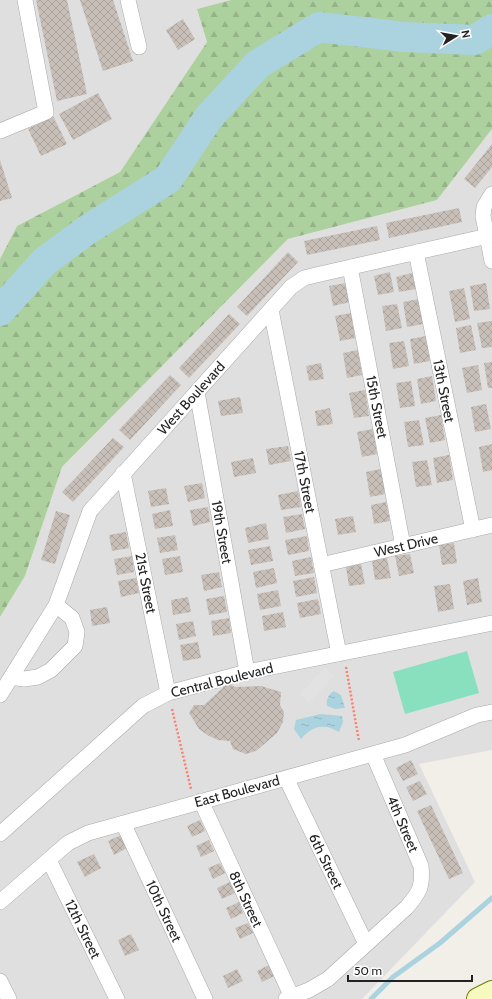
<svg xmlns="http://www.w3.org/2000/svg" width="492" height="999" font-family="Cabin,sans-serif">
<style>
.residential{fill:#e0dfdf}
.forest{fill:url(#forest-firs)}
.pitch{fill:#88e0be}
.parking{fill:#e2e2e2}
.water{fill:url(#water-ripples)}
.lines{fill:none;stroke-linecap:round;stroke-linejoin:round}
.stream{stroke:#aad3df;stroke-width:5}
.river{stroke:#aad3df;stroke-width:30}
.building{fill:url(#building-cross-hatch)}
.minor-casing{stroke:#a9a9a9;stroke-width:16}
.secondary-casing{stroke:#707d05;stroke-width:24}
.path{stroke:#fa8072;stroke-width:2.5;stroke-dasharray:2 2;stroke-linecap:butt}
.minor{stroke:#fff;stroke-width:15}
.secondary{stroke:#f7fabf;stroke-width:22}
.labels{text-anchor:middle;stroke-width:3.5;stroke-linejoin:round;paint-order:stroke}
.street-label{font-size:14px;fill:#222;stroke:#fff}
</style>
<defs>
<pattern id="forest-firs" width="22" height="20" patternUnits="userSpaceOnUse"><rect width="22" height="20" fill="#add19e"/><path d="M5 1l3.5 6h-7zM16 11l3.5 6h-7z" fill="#95b388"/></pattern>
<pattern id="water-ripples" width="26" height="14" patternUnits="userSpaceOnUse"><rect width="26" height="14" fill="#aad3df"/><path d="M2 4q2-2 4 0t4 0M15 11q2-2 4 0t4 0" fill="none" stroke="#92b5bf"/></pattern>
<pattern id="building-cross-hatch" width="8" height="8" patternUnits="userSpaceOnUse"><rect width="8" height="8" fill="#c7bfb8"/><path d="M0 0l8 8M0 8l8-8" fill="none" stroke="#aba49e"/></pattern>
</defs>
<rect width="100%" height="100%" fill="#f2efe9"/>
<path class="residential" d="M0,0H231L197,9L207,42L120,172L17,226L0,259Z
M492,129V750L419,764L475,882L362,999H0V617L25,576L62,467L288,239L437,200Z"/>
<path class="forest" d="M231,0H492V129L437,200L288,239L62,467L25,576L0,617V259L17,226L120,172L207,42L197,9Z"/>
<path class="pitch" d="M467,651L479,693L405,714L393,672Z"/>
<path class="parking" d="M325,667L334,676L309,703L300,694Z"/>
<path class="water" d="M334,691L341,695L345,708L335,709L327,706C326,701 328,694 334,691Z
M320,714L342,716L343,722L339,732C323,723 313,726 301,739L294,729L296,720Z"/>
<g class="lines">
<path class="stream" d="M371,999L393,977L440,943L492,898"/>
<path class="river" d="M0,311L45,261L87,230L168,179L209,117L258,64L319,27L405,37L475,40L492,29"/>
</g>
<path class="building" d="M36,0H67L87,94L57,101Z
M80,0H113L133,61L103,71Z
M183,19L195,39L178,50L166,30Z
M98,93L112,119L73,140L59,114Z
M53,116L67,144L41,156L28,129Z
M492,144V167L475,188L464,179Z
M0,160L12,198L0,201Z
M459,208L462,222L389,238L386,223Z
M377,226L380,240L307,255L304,241Z
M288,252L298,262L247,316L237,307Z
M390,272L394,292L378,295L374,276Z
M412,273L416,289L399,292L396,277Z
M346,283L350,302L333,306L329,286Z
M486,283L490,309L474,311L470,286Z
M464,288L470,319L455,322L449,291Z
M419,299L423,324L407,327L403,302Z
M397,304L402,328L386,331L382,306Z
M351,313L355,338L340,341L335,316Z
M229,314L240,324L189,378L179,368Z
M492,321V347L482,348L477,323Z
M471,325L476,350L460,353L456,328Z
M426,336L430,361L414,364L410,339Z
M404,341L409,366L393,369L389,343Z
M358,350L362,375L347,378L343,353Z
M492,362V388H488L484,363Z
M321,363L324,379L309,381L306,366Z
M478,365L482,390L467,393L462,368Z
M170,375L181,385L130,440L119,430Z
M432,376L436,401L421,404L417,379Z
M411,381L415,406L400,408L396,383Z
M365,390L369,416L354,418L349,393Z
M240,397L243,413L221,416L218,401Z
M486,404L491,429L475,432L471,407Z
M330,408L333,424L317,426L315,411Z
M441,415L445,440L430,443L425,418Z
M419,420L424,445L408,447L404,422Z
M373,429L377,454L362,457L357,432Z
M113,438L124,447L73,502L62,492Z
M492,444V470L483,472L479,447Z
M288,446L291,461L269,465L266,449Z
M449,455L453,480L437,483L433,458Z
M253,458L256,473L234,477L231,462Z
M427,460L432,485L416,487L412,462Z
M381,469L385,494L370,497L366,472Z
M202,483L205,498L188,502L184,486Z
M166,488L169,504L151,507L148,491Z
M298,491L301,507L281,510L278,495Z
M386,502L390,521L374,524L371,505Z
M208,507L210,522L193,526L190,510Z
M170,510L173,526L155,529L152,514Z
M56,511L70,515L55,564L41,560Z
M302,514L305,529L286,533L283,517Z
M353,516L356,532L338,535L335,519Z
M266,523L269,539L248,543L245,528Z
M126,532L129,548L112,551L109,535Z
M175,535L178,550L160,553L157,538Z
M307,536L309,551L288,555L285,540Z
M454,543L457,563L442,565L439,545Z
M270,546L273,561L251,565L248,550Z
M410,554L414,573L399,576L395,556Z
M132,556L134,572L117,575L114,559Z
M180,556L183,572L165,575L162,559Z
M311,557L314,573L295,576L292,561Z
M387,558L391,578L375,580L372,561Z
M361,564L365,584L349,586L346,567Z
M274,568L277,583L256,588L253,572Z
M219,572L222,587L204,591L201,575Z
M314,577L317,593L296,597L293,581Z
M136,578L139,593L121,597L118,581Z
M478,578L482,602L467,605L463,581Z
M450,584L454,609L438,612L434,586Z
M278,590L281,606L260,610L257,594Z
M224,596L227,612L209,615L206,599Z
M188,597L191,612L173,615L171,600Z
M318,599L321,614L300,618L297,603Z
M107,607L110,623L92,626L90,610Z
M283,612L286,627L264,631L262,616Z
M229,618L231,633L213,636L211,621Z
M193,621L196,636L179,640L176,624Z
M198,642L201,658L183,661L180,645Z
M228,683L235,687L261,686L281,692L280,705L284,712L283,722L277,733L256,751L246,754L233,749L230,741L218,740L209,736L199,729L189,713L194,705H204Z
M411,760L418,774L403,781L396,768Z
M420,781L427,794L413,801L406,787Z
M431,805L463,873L449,879L417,811Z
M200,820L205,831L192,837L187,826Z
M121,835L127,848L114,855L108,841Z
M209,840L214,851L201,857L196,846Z
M94,854L101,868L85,877L77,862Z
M220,863L225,873L213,879L208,868Z
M230,882L235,893L222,899L217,888Z
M239,902L243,913L231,919L226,908Z
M248,923L253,933L240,939L235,928Z
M131,934L139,950L125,956L118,940Z
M269,965L274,976L262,982L257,971Z
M237,969L243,981L228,988L223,976Z"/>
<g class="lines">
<defs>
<path id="minor" d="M128,0L139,47
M0,131L46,112L25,0
M492,194L484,207L483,216L492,261
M416,252L473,530
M350,267L403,546
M271,310L339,654
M197,392L247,672
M123,473L168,693
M321,565L492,525
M11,677L24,679L38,677L51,670L75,646L77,632L72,618L56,605
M0,695L56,605L90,511L291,287L304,278L316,275L492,235
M286,778L366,944
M201,801L292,997
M123,823L205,999
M0,834L143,706L168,693L247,672L492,623
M49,860L117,999
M0,902L68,843L88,833L405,745L477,715L492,712
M0,981L9,999
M286,999L309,990L328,979L407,907C420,892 423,886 421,866L373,754"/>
<path id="secondary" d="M478,999L492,992"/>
</defs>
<use href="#minor" class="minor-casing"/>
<use href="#secondary" class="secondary-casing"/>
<path class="path" d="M346,667L359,741
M172,709L191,789"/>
<use href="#minor" class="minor"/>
<use href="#secondary" class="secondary"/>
</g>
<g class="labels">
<g class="street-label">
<text transform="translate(444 391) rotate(79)" y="5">13th Street</text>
<text transform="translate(191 398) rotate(-48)" y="5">West Boulevard</text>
<text transform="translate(377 407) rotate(79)" y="5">15th Street</text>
<text transform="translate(305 482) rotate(79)" y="5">17th Street</text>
<text transform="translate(222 532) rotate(80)" y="5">19th Street</text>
<text transform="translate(406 545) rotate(-13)" y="5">West Drive</text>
<text transform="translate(146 583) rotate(79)" y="5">21st Street</text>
<text transform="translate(222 680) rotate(-14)" y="5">Central Boulevard</text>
<text transform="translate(237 791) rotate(-15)" y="5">East Boulevard</text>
<text transform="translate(403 824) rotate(67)" y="5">4th Street</text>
<text transform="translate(326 861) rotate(64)" y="5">6th Street</text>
<text transform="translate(246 899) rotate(65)" y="5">8th Street</text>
<text transform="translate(164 911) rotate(65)" y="5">10th Street</text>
<text transform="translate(83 929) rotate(64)" y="5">12th Street</text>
</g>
</g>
<g transform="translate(456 36) rotate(79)" stroke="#ffffff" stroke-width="3" paint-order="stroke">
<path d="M0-3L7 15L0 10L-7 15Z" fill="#222222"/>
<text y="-6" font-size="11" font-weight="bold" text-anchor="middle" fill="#222222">N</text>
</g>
<path d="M348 975v6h124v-6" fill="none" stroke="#222222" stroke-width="2"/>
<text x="354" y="975" font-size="12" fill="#222222" stroke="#ffffff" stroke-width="3" paint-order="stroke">50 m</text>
</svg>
